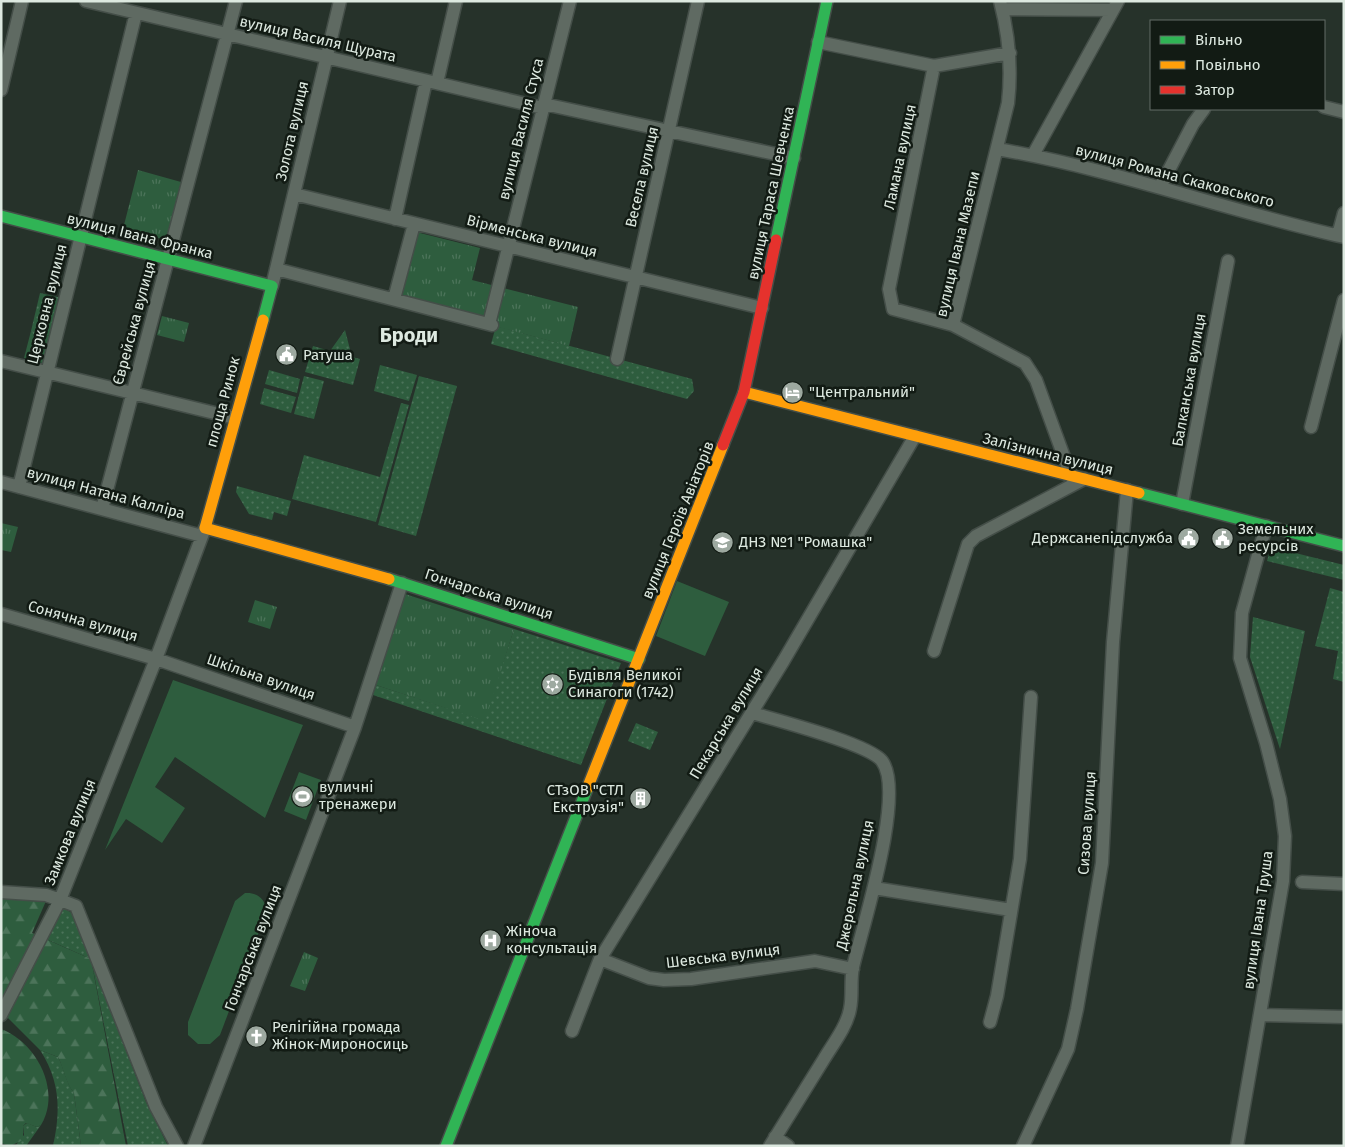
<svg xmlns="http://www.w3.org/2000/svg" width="1345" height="1147" font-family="'Fira Sans',sans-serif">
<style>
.grass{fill:url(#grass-dots)}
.forest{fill:url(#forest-firs)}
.park{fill:url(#park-tufts)}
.garden{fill:#2e5d3e}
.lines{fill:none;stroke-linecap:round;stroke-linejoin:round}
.street-casing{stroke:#444e48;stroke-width:15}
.fast-casing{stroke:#444e48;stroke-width:14}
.slow-casing{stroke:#444e48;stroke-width:14}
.jam-casing{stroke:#444e48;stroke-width:14}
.street{stroke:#5f6a62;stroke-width:12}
.fast{stroke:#30b455;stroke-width:11}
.slow{stroke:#ff9f0a;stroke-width:11}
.jam{stroke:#e5322d;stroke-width:11}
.labels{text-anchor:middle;stroke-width:5;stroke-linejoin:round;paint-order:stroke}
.street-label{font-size:15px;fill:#dde9e0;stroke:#121b14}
.poi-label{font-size:15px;fill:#dde9e0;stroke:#121b14;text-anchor:start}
.district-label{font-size:20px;font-weight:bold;fill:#dde9e0;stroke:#121b14}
</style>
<defs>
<pattern id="grass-dots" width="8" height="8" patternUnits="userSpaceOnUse" patternTransform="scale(1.25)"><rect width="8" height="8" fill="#2e5d3e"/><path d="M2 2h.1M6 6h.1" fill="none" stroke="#4c745a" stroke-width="1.8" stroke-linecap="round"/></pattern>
<pattern id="forest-firs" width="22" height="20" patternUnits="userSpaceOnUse" patternTransform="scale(1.25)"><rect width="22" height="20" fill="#2e5d3e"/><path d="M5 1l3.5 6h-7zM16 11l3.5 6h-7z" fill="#4c745a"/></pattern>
<pattern id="park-tufts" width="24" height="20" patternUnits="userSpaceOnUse" patternTransform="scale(1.25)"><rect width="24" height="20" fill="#2e5d3e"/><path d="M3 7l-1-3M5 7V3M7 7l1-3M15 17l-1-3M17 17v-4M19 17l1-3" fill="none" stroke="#4c745a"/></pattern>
</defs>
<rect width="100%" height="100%" fill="#26322a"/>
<path class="grass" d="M40,293L62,298L53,337L31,331Z
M496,326L692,379L694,391L687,399L491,344Z
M345,330L352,357L360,359L353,385L305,372L313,346L330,351Z
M380,365L417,375L409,401L374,391Z
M269,370L300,379L297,393L265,384Z
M304,376L324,381L314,419L294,414Z
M419,376L457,386L416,536L378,525Z
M264,388L296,397L291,413L260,404Z
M401,403L409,405L376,522L292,499L304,455L380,477Z
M237,486L291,501L287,516L274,512L272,520L249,514L236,492Z
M1271,547L1344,565V580L1267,561Z
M1330,588L1344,592V682L1333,679L1338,651L1315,646Z
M1253,617L1305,631L1280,749L1250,657Z
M514,629L621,663L581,765L373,695L376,685L484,720Z
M636,723L658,732L650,750L628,741Z
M63,908L72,913L146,1102L168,1146H128L91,959L46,939Z
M40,1050L58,1057C64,1068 66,1083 74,1093L81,1146H53C61,1110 60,1081 40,1050Z
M27,1123L37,1127L41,1125L26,1146H10L16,1145L24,1135L23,1126Z"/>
<path class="forest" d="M1,898L46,901L32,933L91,959L126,1146H81L74,1093C66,1084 64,1069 58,1057L40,1050L1,1011Z
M1,1029C36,1042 62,1090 41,1125L37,1127L26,1123L23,1126V1140L10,1146L1,1143Z"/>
<path class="park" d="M138,170L181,182L166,240L123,229Z
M412,231L480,248L472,280L578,307L569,346L394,299Z
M162,316L189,323L184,342L157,335Z
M31,331L53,337L46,364L24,358Z
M1,523L18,527L11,552L1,550Z
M405,594L514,629L485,721L376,685Z
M255,600L277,607L270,629L248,622Z
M304,952L318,958L305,991L290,986Z"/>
<path class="garden" d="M677,581L729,602L705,656L656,636Z
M173,680L303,725L265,818L175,757L155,787L185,808L162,843L126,819L105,850Z
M299,772L321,780L306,820L284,811Z
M245,893C258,892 267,900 266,913L220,1035L210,1044H198L188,1035V1022L235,901Z"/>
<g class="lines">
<defs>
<path id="street" d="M86,1L543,108
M1000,1C1009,35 1012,68 1008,103L953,325L1025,363L1036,380L1071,476
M1002,9L1113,10
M818,42L934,66L889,289L893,309L953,325
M934,66L1010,53
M437,83L456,1
M1,90L22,1
M544,104L794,158
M1324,107L1344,112
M997,149C1115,169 1227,211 1344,237
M1033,155L1118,1
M1160,187L1193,124L1204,109
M294,194L762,308
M395,219L426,81
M1338,235L1344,213
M276,269L492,325
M272,286L340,1
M394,299L414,224
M489,324L570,1
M617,359L698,1
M1,361L235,418
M1311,427L1344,300
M1,482L202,536
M19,487L136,13
M1182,504L1228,261
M102,509L236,1
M1,614L156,659L355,727
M934,651L968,544L976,536L1084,479
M752,713C776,720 869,744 882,761C906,793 862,928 853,967C850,981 853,995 850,1009C847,1026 833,1044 824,1059C806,1088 788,1117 770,1146
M1302,882L1344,884
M874,888L1011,910
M1,892L46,895L60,900L1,1015
M600,959L649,978L664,980L691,979L815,961L853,969
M1261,1015L1344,1017
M990,1022L997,996L1020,859L1031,697
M572,1031L600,959L784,660L915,436
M775,1137L788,1146
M177,1146L156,1107L76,906L60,900L156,659L205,528
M194,1146L355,727L402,583
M1023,1146L1068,1049L1077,1009L1102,863L1113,642L1127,490
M1237,1146L1283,881L1285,836L1280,799L1266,743L1240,658L1242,613L1266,526"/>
<path id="fast" d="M1,216L272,286L263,320
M776,240L827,1
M1139,493L1344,546
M389,579L639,659
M446,1146L587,789"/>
<path id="slow" d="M263,320L205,528L389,579
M744,392L1139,493
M587,789L723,445"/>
<path id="jam" d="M723,445L744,392L776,240"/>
</defs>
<use href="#street" class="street-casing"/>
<use href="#fast" class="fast-casing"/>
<use href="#slow" class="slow-casing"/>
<use href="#jam" class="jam-casing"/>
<use href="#street" class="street"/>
<use href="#fast" class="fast"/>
<use href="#slow" class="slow"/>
<use href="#jam" class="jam"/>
</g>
<defs>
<symbol id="civic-disc" viewBox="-11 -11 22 22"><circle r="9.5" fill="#9da9a0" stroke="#121b14"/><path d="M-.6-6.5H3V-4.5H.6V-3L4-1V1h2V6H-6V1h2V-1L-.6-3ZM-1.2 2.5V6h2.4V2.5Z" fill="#fff"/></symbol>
<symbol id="hotel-disc" viewBox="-11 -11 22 22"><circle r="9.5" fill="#9da9a0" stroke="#121b14"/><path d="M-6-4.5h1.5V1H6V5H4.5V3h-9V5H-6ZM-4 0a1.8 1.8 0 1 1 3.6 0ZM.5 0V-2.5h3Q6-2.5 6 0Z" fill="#fff"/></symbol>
<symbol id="school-disc" viewBox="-11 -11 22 22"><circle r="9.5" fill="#9da9a0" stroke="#121b14"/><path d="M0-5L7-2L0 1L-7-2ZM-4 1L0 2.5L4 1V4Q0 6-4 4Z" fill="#fff"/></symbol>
<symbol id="synagogue-disc" viewBox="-11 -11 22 22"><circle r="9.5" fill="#9da9a0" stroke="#121b14"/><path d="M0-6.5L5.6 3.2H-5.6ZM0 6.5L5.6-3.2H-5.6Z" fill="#fff"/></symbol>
<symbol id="stadium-disc" viewBox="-11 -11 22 22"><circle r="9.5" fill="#9da9a0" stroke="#121b14"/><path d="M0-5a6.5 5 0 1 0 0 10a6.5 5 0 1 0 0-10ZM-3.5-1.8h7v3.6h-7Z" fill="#fff"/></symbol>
<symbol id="building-disc" viewBox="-11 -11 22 22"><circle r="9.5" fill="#9da9a0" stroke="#121b14"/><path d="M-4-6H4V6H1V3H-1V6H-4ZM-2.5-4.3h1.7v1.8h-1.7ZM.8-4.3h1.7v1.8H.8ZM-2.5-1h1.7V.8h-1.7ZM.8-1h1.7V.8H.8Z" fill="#fff"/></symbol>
<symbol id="hospital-disc" viewBox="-11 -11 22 22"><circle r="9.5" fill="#9da9a0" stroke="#121b14"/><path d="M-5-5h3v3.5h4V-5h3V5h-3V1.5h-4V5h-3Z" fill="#fff"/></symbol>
<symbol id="church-disc" viewBox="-11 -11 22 22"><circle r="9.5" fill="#9da9a0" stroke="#121b14"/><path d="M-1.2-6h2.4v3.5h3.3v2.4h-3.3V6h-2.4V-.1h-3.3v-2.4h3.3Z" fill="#fff"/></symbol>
</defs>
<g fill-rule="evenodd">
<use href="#civic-disc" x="274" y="342" width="25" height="25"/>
<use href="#hotel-disc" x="780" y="380" width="25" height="25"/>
<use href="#civic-disc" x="1176" y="526" width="25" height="25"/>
<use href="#civic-disc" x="1210" y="526" width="25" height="25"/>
<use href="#school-disc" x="710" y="530" width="25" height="25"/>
<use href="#synagogue-disc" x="540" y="672" width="25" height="25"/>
<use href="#stadium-disc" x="290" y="784" width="25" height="25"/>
<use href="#building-disc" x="628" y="786" width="25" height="25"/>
<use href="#hospital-disc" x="478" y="928" width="25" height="25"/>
<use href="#church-disc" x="244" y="1024" width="25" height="25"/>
</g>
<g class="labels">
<g class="street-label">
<text transform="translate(318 39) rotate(13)" y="5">вулиця Василя Щурата</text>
<text transform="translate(521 129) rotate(-76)" y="5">вулиця Василя Стуса</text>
<text transform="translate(292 131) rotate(-77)" y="5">Золота вулиця</text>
<text transform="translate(900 157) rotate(-78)" y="5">Ламана вулиця</text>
<text transform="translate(1175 176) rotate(15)" y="5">вулиця Романа Скаковського</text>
<text transform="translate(642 177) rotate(-77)" y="5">Весела вулиця</text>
<text transform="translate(771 193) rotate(-78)" y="5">вулиця Тараса Шевченка</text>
<text transform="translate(140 236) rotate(14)" y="5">вулиця Івана Франка</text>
<text transform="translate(532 236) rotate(14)" y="5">Вірменська вулиця</text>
<text transform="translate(958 244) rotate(-77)" y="5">вулиця Івана Мазепи</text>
<text transform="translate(47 304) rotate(-76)" y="5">Церковна вулиця</text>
<text transform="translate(134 323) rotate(-75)" y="5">Єврейська вулиця</text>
<text transform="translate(1189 380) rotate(-80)" y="5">Балканська вулиця</text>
<text transform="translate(223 402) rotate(-75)" y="5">площа Ринок</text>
<text transform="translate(1048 454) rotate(14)" y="5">Залізнична вулиця</text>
<text transform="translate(106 493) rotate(15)" y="5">вулиця Натана Калліра</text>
<text transform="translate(678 520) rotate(-68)" y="5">вулиця Героїв Авіаторів</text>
<text transform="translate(489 594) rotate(18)" y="5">Гончарська вулиця</text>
<text transform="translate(83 621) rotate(16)" y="5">Сонячна вулиця</text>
<text transform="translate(261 677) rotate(19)" y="5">Шкільна вулиця</text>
<text transform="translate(726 723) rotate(-59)" y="5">Пекарська вулиця</text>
<text transform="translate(1087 823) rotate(-86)" y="5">Сизова вулиця</text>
<text transform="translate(70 832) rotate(-68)" y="5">Замкова вулиця</text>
<text transform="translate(855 885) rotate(-78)" y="5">Джерельна вулиця</text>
<text transform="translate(1258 920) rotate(-82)" y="5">вулиця Івана Труша</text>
<text transform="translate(253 948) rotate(-69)" y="5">Гончарська вулиця</text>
<text transform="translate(723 956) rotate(-7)" y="5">Шевська вулиця</text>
</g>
<g class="poi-label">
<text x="303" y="360">Ратуша</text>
<text x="809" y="397">"Центральний"</text>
<text x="1238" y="534">Земельних<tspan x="1238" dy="17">ресурсів</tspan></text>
<text x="1173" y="543" text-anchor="end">Держсанепідслужба</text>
<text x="739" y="547">ДНЗ №1 "Ромашка"</text>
<text x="568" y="680">Будівля Великої<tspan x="568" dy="17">Синагоги (1742)</tspan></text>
<text x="319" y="792">вуличні<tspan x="319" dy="17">тренажери</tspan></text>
<text x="624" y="795" text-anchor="end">СТзОВ "СТЛ<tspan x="624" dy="17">Екструзія"</tspan></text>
<text x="506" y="936">Жіноча<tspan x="506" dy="17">консультація</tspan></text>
<text x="272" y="1032">Релігійна громада<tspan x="272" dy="17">Жінок-Мироносиць</tspan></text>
</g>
<g class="district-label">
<text x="409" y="342">Броди</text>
</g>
</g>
<rect width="1345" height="1147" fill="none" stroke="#dde9e0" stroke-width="5"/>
<rect x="1150" y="20" width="175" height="90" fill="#121b14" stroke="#636d66"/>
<rect x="1160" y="36" width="25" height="8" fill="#30b455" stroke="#636d66"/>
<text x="1195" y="45" font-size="15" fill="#dde9e0">Вільно</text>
<rect x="1160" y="61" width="25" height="8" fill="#ff9f0a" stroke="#636d66"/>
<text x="1195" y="70" font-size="15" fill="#dde9e0">Повільно</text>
<rect x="1160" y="86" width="25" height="8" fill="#e5322d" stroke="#636d66"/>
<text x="1195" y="95" font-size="15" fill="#dde9e0">Затор</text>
</svg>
